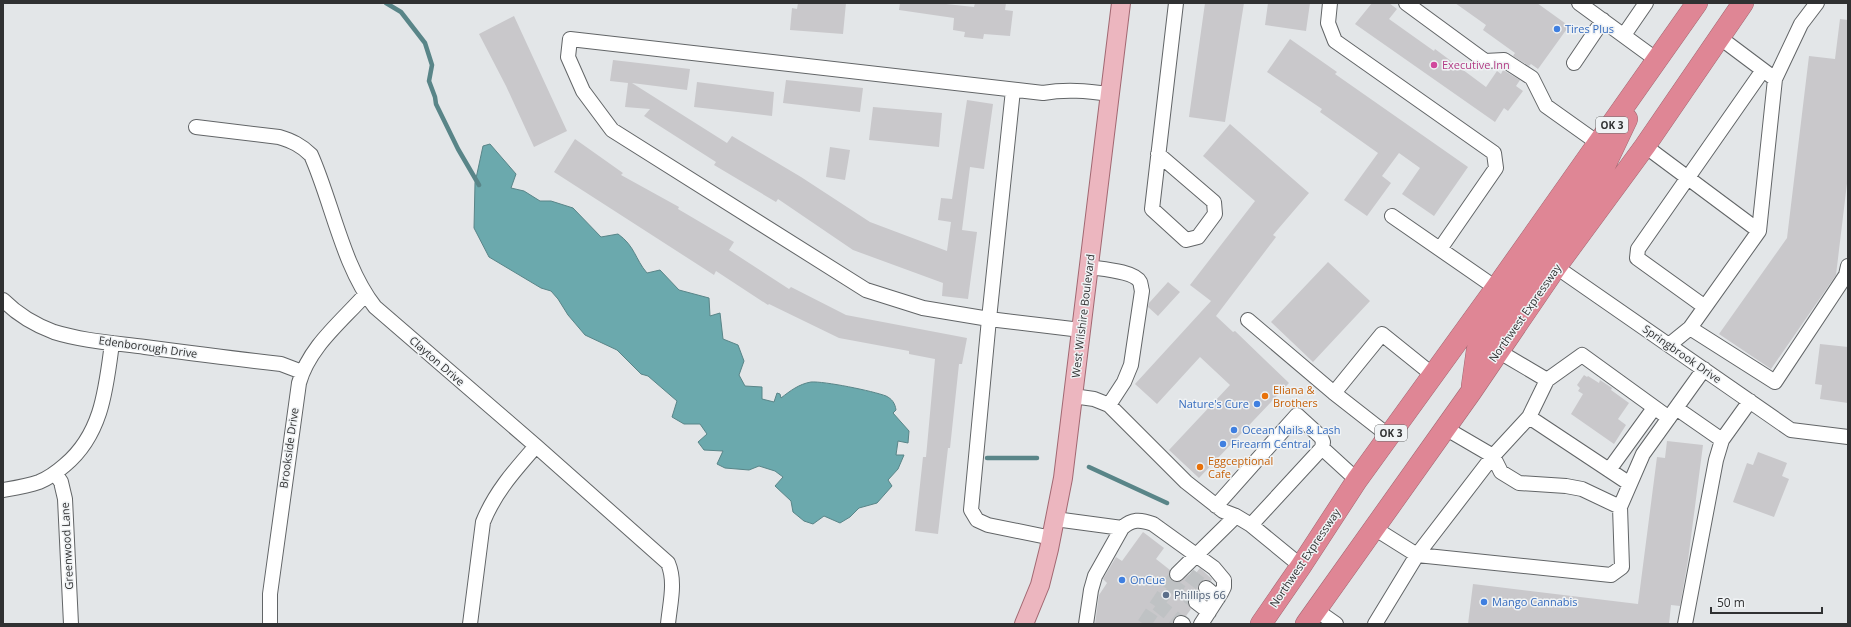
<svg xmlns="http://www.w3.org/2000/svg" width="1851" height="627" font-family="'Open Sans',sans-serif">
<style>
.water{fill:#6ba9ad;stroke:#598588}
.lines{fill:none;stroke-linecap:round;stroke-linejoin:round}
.stream{stroke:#598588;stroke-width:4.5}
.building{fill:#c9c8cb}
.minor-tunnel{stroke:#bfc2c4;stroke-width:14;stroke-dasharray:14 7;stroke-linecap:butt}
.minor-casing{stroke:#626567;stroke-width:16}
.major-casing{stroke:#a26872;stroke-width:20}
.highway-casing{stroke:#a26872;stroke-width:22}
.minor{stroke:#fff;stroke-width:14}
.major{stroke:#ecb6bf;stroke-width:18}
.highway{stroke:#df8695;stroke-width:21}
.shop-dot{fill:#3f7fe0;stroke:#f0f3f5;stroke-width:1.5}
.hotel-dot{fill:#d1479c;stroke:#f0f3f5;stroke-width:1.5}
.food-dot{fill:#e8710a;stroke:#f0f3f5;stroke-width:1.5}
.service-dot{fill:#5c6f8a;stroke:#f0f3f5;stroke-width:1.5}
.labels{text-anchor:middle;stroke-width:3;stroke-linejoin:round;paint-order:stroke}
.shield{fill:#f0f3f5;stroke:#6a6b6c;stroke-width:1}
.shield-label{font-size:10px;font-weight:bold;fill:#303132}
.shop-label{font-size:11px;fill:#366cbe;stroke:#f0f3f5;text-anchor:start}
.hotel-label{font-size:11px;fill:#b23c85;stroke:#f0f3f5;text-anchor:start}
.street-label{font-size:11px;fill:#303132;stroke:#f0f3f5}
.food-label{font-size:11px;fill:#c56008;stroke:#f0f3f5;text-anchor:start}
.service-label{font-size:11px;fill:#4e5e75;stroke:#f0f3f5;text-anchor:start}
</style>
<rect width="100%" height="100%" fill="#e3e6e8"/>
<path class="water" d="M490,144L516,174L511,188L524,191L540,201H551L573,208L601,237L618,234C635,246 635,259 647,273L660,270L679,290L709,298L710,316L720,313L723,339L738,345L744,361L739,375L745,386L762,387V399L774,402L777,393L780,394L781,398C790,391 799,384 811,382C824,381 873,391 886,396C892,399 895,403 896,410L893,413L909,431L908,443L898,441L896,455H904L898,469L888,480L892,486L877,503L859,508L850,517L840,523L824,516L813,524L804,521L793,512L791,501L775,486L783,477L775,471L759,466L749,470L725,468L717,464L723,451L704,450L698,442L707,434L700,424H684L672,417L677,401L648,376L641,374L617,350L585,335L568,315L558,299L551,291L541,288L489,257L474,228L475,183L483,146Z"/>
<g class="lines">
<path class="stream" d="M386,3L401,12L425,43L432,65L429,81L435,97L436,104L458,149L479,185
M987,458H1037
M1089,467L1167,503"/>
</g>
<path class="building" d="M798,3H846L843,34L790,30L792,8L797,9Z
M900,3H946V4L974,7L975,3H1006L1005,10L1013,11L1010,36L984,34L983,39L964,37L965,32L953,30L954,18L899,10Z
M1205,3H1244L1225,122L1189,117Z
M1268,3H1310L1306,31L1265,25Z
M1372,3H1389L1397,9L1389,19L1434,51L1435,49L1486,87L1497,71L1501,74L1503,70L1520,80L1516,86L1523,91L1508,111L1504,108L1495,122L1355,24Z
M1455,3H1537L1569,26L1538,69L1531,64L1529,66L1513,56L1515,53L1483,30L1486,25Z
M514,16L567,131L534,147L506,86L479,34Z
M1840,19L1848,20V175L1836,275L1771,369L1719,334L1787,238L1809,56L1835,59Z
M1290,39L1337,72L1335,74L1468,167L1434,216L1402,194L1420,168L1399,153L1382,176L1391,183L1367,216L1344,200L1378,153L1320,112L1322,109L1267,72Z
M613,60L690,69L687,90L632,83L727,143L732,136L801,177L870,222L947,251L951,222L938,220L941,198L952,199L967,100L993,104L984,169L970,167L962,230L977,232L968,299L942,296L943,283L853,250L778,199L776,202L714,165L716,162L644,116L650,109L625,107L628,83L610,81Z
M786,80L863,88L860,112L783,103Z
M697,82L774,92L772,116L694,107Z
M873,107L942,113L939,147L869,140Z
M1230,124L1309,193L1273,235L1276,237L1216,316L1233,332L1235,331L1289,383L1199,478L1169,450L1230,385L1200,357L1157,404L1135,384L1211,301L1190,285L1255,201L1203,156Z
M575,139L623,173L621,175L679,207L678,209L734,242L729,250L789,289L791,287L846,315L967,338L962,364H959L950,448H948L938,534L915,531L923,457H926L935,359L909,354V351L839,338L769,304L768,305L716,271L714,275L554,172Z
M830,147L850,150L845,180L826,177Z
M1328,262L1370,301L1313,362L1271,322Z
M1168,282L1180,292L1158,316L1148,307L1149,303Z
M1820,344L1848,347V403L1820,399L1822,385L1815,384Z
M1584,375L1587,377L1588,376L1599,383L1600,380L1612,388L1611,390L1629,403L1618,419L1626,425L1614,444L1571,414L1583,394L1578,391L1580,388L1577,385Z
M1667,441L1703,445L1688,560L1680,606L1671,605L1669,624H1468L1473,584L1638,604L1657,457L1665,458Z
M1758,452L1787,463L1782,476L1789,479L1774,517L1733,502L1747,463L1753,465Z
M1143,532L1164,548L1156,559L1170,570L1169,576L1171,580L1179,582L1188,575L1196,573L1200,568L1212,579L1211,581L1203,580L1200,582L1198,591L1201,595L1193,594L1190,597L1188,601L1191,609L1186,616L1181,615L1176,616L1173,624H1095L1099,595L1107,583L1103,579L1116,557L1122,561Z"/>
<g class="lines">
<path class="minor-tunnel" d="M1189,575L1206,588
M1170,584L1196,602
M1157,604L1181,623
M1144,624L1177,574"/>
<defs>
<path id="minor" d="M1330,3L1328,23L1335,41L1494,153L1496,168L1440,249
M1406,3L1485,61L1504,60L1532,78L1546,106L1605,148
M1579,3L1657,60
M1624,35L1646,3
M1574,63L1603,20
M1775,79L1801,24L1817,3
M1013,90L989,319L971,510L977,520L988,525L1052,538
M196,127L279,137C292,141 301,145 311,155C332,202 343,267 375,307L536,446L668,563C676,582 670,603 668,624
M1645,146L1759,231
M1158,154L1214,202L1215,214L1198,237L1186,240L1152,209L1176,3
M1392,216L1496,288
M1549,262L1791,430L1848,437
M1089,267C1101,269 1134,271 1140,282C1141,284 1141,288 1142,291L1131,365L1124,382L1109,405
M3,300C17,314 35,325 54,332C83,341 115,343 145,347C190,353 236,359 281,364L302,372
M1705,307L1637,258L1638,249L1763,70
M1248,320L1334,393L1389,436
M1690,328L1759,231L1775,79L1719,37
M1081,330L989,319L923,308L866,290L612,130L583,91L568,57L570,39L1043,93C1066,89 1087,91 1110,94
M1669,345L1690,328L1775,382L1846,275L1848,266
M1498,351L1547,380
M1334,393L1382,334L1433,375
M1073,396L1094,399L1109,405L1186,482L1223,511L1236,516
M1676,408L1722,440
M1529,417L1630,484
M1445,428L1493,456L1501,472L1519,483L1566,486L1582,489L1620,507L1643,454L1704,369
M1609,470L1654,408
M55,473L61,482L65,499L71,624
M3,490C15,488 28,486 39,482C49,478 57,472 65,465C102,434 106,389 112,343
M1216,506L1297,415L1321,437L1323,442L1322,448
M1055,519L1122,528C1132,519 1140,519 1153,524L1214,568L1224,580V587L1221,593L1201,624
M1251,525L1322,448L1357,480
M1374,528L1417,555L1611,575L1622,567L1620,507
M1177,574L1236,516L1251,525L1301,566
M1206,588L1218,598
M1196,602L1209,612
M1316,610L1336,624
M1181,623L1183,624
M270,624V594L299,383C309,347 341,322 365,295
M470,624L483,522C495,492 515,470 536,446
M1086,624L1091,590L1095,576L1122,528
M1375,624L1417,555L1493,456L1529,417L1547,380L1582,355L1669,418
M1685,624L1716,460L1722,440L1750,401"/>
<path id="major" d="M1024,624L1040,585L1049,549L1063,478L1121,3"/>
<path id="highway" d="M1472,386L1477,350L1599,178L1627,119
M1261,624L1301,566L1357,480L1496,288L1697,3
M1306,624L1471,392L1556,267L1645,146L1743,3"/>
</defs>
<use href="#minor" class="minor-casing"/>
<use href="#major" class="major-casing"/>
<use href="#highway" class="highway-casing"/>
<use href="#minor" class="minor"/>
<use href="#major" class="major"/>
<use href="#highway" class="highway"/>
</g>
<g class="shop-dot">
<circle cx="1557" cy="29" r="4"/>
<circle cx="1257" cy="404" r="4"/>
<circle cx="1234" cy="430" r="4"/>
<circle cx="1223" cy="444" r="4"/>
<circle cx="1122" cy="580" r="4"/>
<circle cx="1484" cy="602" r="4"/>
</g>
<circle class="hotel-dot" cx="1434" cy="65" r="4"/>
<g class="food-dot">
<circle cx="1265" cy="396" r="4"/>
<circle cx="1200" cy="467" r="4"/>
</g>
<circle class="service-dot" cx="1166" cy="595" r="4"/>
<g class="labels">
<g class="shield">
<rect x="1596" y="117" width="32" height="16" rx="3"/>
<rect x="1375" y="425" width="32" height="16" rx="3"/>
</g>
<g class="shield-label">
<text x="1612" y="129">OK 3</text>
<text x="1391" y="437">OK 3</text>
</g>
<g class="shop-label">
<text x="1565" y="33">Tires Plus</text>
<text x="1249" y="408" text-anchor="end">Nature's Cure</text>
<text x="1242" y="434">Ocean Nails &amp; Lash</text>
<text x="1231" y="448">Firearm Central</text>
<text x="1130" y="584">OnCue</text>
<text x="1492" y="606">Mango Cannabis</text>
</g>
<g class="hotel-label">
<text x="1442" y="69">Executive Inn</text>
</g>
<g class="street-label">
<text transform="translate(1525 313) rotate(-55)" y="4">Northwest Expressway</text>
<text transform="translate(1083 316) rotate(-83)" y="4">West Wilshire Boulevard</text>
<text transform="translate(148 347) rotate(8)" y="4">Edenborough Drive</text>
<text transform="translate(1682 354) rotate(35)" y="4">Springbrook Drive</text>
<text transform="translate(437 361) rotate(41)" y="4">Clayton Drive</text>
<text transform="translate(289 448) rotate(-82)" y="4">Brookside Drive</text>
<text transform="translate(67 546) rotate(-93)" y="4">Greenwood Lane</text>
<text transform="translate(1305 558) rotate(-56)" y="4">Northwest Expressway</text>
</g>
<g class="food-label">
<text x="1273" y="394">Eliana &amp;<tspan x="1273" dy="13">Brothers</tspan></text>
<text x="1208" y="465">Eggceptional<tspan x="1208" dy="13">Cafe</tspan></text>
</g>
<g class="service-label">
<text x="1174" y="599">Phillips 66</text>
</g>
</g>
<rect width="1851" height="627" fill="none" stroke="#303132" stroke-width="8"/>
<path d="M1711 607v6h111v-6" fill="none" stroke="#303132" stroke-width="2"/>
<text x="1717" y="607" font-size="12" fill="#303132" stroke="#f0f3f5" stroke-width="3" paint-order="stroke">50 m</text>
</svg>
